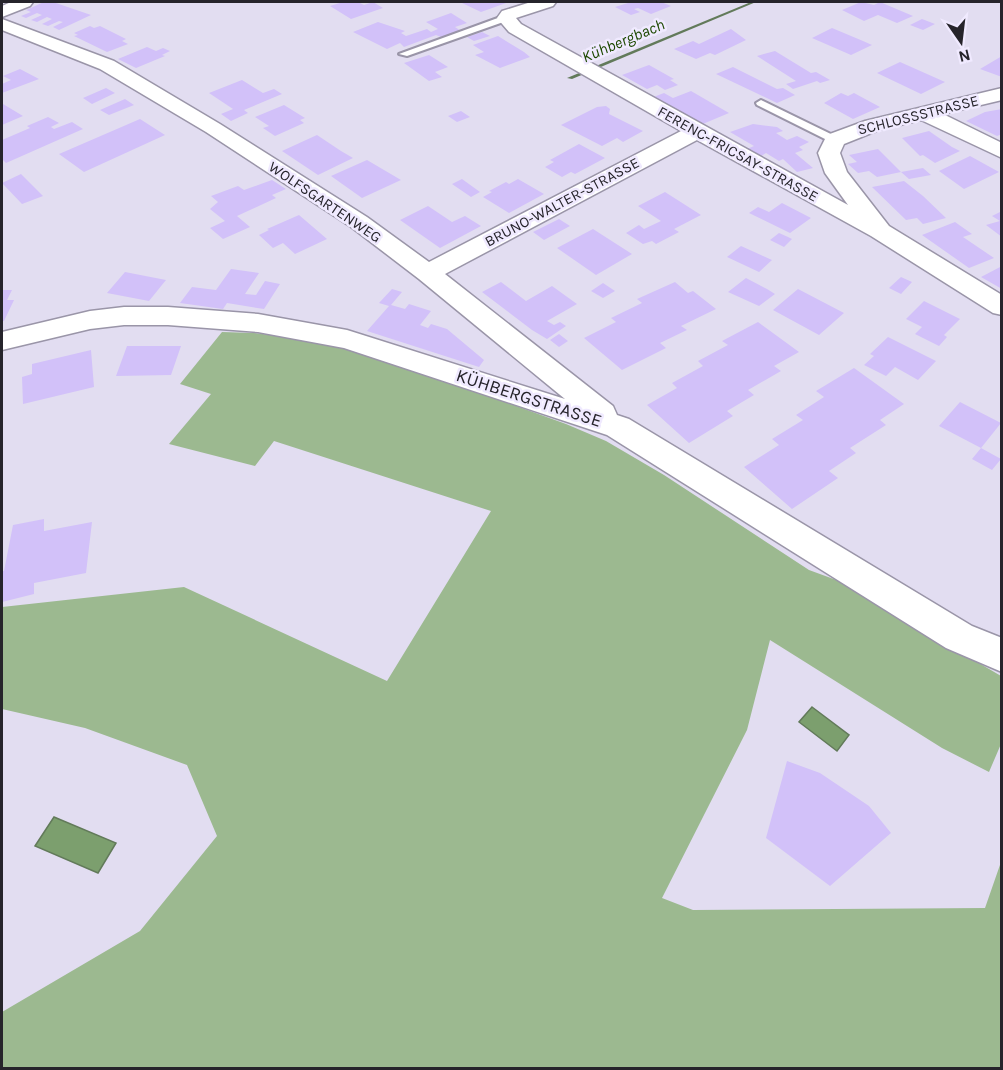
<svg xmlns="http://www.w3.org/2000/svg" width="1003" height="1070" font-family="Karla,sans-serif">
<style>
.green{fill:#9cb990}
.water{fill:#7c9f6e;stroke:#627a5a;stroke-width:1.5}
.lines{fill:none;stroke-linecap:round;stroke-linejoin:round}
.stream{fill:#627a5a;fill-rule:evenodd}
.building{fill:#d2c1f9}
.service-casing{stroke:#9a95a8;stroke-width:4}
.minor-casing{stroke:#9a95a8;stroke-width:3}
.service{fill:#fff;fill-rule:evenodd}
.minor{fill:#fff;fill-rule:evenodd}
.labels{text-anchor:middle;stroke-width:5;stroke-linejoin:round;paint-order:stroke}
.far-street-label{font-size:15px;fill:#26242b;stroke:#f0eaff}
.far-water-label{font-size:16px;font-style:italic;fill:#1d4900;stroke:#f0eaff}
.street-label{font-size:18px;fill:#26242b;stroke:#f0eaff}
</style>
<rect width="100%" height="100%" fill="#e2ddf1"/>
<path class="green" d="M222,332L254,333L342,343L566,424L606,441L664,475L809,570L839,581L1001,676V744L989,772L942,748L770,640L747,730L662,898L693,910L985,908L1001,862V1068H2V1012L140,931L217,836L187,765L85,728L2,709V607L184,587L387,681L491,511L274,441L255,466L169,444L211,394L180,384Z"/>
<path class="water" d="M812,707L849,735L837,751L799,722Z
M54,817L116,843L98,873L35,846Z"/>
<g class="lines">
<path class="stream" d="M751,2H756L572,79L567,78Z"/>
</g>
<path class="building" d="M44,2H53L91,15L59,30L53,27L63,22L59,21L48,26L42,24L52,19L47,17L37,22L31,20L42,15L37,13L26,18L21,16L31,12L26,10Z
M343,2H358L364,5L373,2L383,8L351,19L330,6Z
M465,2H509L481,12L462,3Z
M625,2H661L671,6L651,14L638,8L634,9L640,12L631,15L615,7L628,3Z
M861,2L874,5L880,2L913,16L897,23L878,15L864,21L842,10Z
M451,13L467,23L455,27L461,31L441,37L436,35L404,47L400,43L387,49L353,32L378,22L405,31L401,33L406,36L427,29L431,32L438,29L426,22Z
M922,19L935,24L923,30L910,25Z
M90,26L94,28L100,26L126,39L122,41L128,44L107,52L74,36L78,35L74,33Z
M832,28L863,41L872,45L851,55L812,38Z
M731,29L746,40L715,55L710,53L696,59L674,49L693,41L699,44Z
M482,32L490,36L474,41L467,37Z
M498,36L524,52L530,57L500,68L475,55L484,52L473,45Z
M147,47L156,51L163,48L170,51L162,55L165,56L136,68L118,59Z
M775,51L811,73L816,72L830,80L820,83L817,81L793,89L786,84L796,81L757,56Z
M429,55L448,67L435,72L442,77L429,81L404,63Z
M1002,56V77L980,69Z
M900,62L945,82L921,94L877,73Z
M649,65L674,79L670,80L678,85L665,90L657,85L647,89L622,75Z
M733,67L777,89L783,88L795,95L777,103L716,74Z
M20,69L39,79L2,93V84L11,80L3,76Z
M242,80L263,93L274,89L282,94L244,110L248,113L231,121L221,114L233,109L209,93Z
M106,88L115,93L92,104L83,98Z
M691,91L729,113L698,126L651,98L664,93L673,98Z
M841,93L848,96L854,93L880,107L853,119L824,103Z
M125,99L134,105L109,115L100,110Z
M3,104L23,116L2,125Z
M284,105L305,118L300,120L304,123L275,136L263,128L269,126L255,117Z
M606,106L610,109L609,114L643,131L623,142L617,138L602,146L561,125L597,107Z
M1002,109V134L997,136L966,121L985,112Z
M461,111L470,117L457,122L448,116Z
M48,117L59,123L51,127L54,129L72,122L83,129L6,163L2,159V140L30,128L27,126Z
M140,119L165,135L84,172L59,154Z
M753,124L777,127L783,131L776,133L787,140L797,136L809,142L799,147L803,150L795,153L813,168L797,172L783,159L779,161L766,153L758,158L745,150L754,146L730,132Z
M929,131L952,147L960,151L935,163L923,155L920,156L902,138Z
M317,135L341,151L353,158L318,175L282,151Z
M579,144L605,158L575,174L571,172L562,177L545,167L554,162L550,160Z
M878,149L901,172L877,177L869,171L858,173L848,164L857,162L849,155Z
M970,156L999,172L964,189L939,171Z
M367,160L401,180L362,198L331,176Z
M923,168L931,175L909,179L901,172Z
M21,174L43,196L22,204L2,183Z
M462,179L480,192L471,197L452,184Z
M518,179L544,194L509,213L483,197L492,192L489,191L506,182L509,184Z
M272,180L286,189L272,195L276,198L237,216L250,227L223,239L210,228L225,221L210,209L218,202L211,196L238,186L244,190Z
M904,181L923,196L946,218L923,224L917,218L906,220L872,187Z
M665,192L701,215L674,229L679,232L656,244L652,241L643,244L626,233L639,225L644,229L661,221L638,206Z
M782,203L811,218L790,233L749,213L758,207L769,212Z
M428,206L452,222L465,216L481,226L440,248L400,220Z
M1002,211V237L986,225L1000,221L992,216Z
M299,215L327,239L295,254L283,243L273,248L259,235L269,230L267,229Z
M559,219L570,226L544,240L533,232Z
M955,222L972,234L963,237L994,258L969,268L922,235Z
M593,229L632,254L596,275L557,248Z
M779,233L788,237L792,239L784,247L770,240Z
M741,246L772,260L759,272L727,257Z
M1002,266V289L981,277Z
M231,269L259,273L245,294L256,295L265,281L280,284L264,309L227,303L223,309L180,303L192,287L216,290Z
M125,272L166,280L149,301L107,293Z
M901,277L912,282L901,294L889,288Z
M746,278L767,289L775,294L759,306L728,292Z
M501,282L526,301L552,286L577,304L547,321L554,325L560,322L566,326L547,339L532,330L482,292Z
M675,282L688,293L693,291L716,309L681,326L687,330L660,343L666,348L622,370L584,338L616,322L611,318L642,303L637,299Z
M603,283L615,291L603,298L591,291Z
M392,289L402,292L391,305L405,309L409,304L431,311L420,325L428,328L431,324L447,329L484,360L479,367L367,331L389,306L379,303Z
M798,289L844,313L819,335L773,310Z
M2,290H12L7,300H14L4,321H2Z
M924,301L960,319L944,335L947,337L939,346L915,334L922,327L906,319Z
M758,322L799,352L774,366L781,371L748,390L754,395L727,411L733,416L689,443L647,405L677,388L672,383L703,366L698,361L728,345L722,341Z
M559,334L568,341L559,347L550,340Z
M888,337L936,361L918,380L895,367L886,376L864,365L874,356L870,354Z
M127,346H181L171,375L116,376Z
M91,350L94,387L23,404L22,377L32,374V364Z
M854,368L904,404L880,420L886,425L850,448L856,453L829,471L838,478L792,509L744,467L779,445L772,439L803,420L796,415L824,397L816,391Z
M960,402L1001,423L981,448L939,426Z
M981,448L1001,459L992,470L972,459Z
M44,519V531L92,522L86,573L34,583V594L2,602V571H4L13,525Z
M787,761L820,773L869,806L891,833L830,886L766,838Z"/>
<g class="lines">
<defs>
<path id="service" d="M506,15L510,18L509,20L407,56L399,54Z
M761,100L839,138L840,140L839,142H831L757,105L756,103Z"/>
<path id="minor" d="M11,2H33L30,6L2,17V6Z
M531,2H556L553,6L516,18L521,24L848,205L825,173L818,153L827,135L865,121L1002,88V100L943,114L1002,143V158L921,120L879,130L844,144L840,153L847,172L889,226L1002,295V315L993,313L871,236L697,140L445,274L613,406L617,415L629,419L972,626L1002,638V672L946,648L607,435L344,348L258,332L168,325H124L90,329L2,350V332L90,311L124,307H168L258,314L347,330L565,399L419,279L351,227L206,132L100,69L2,30V19L114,61L220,124L367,217L429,262L681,131L509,32L497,18L502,11Z"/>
</defs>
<use href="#service" class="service-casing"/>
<use href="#minor" class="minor-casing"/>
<use href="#service" class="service"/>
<use href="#minor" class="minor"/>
</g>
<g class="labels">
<g class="far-street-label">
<text transform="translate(918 115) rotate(-14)" y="5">SCHLOSSSTRASSE</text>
<text transform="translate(738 154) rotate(29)" y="5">FERENC-FRICSAY-STRASSE</text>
<text transform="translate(325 202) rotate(34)" y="5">WOLFSGARTENWEG</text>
<text transform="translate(562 202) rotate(-28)" y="5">BRUNO-WALTER-STRASSE</text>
</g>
<g class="far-water-label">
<text transform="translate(623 40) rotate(-23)" y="6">Kühbergbach</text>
</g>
<g class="street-label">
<text transform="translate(529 398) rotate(18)" y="6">KÜHBERGSTRASSE</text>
</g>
</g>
<rect width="1003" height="1070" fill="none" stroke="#26242b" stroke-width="6"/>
<g transform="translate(961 42) rotate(166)" stroke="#f0eaff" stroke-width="4.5" paint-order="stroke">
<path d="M0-4.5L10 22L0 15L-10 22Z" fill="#26242b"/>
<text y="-9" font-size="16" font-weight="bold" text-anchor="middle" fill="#26242b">N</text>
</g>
</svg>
